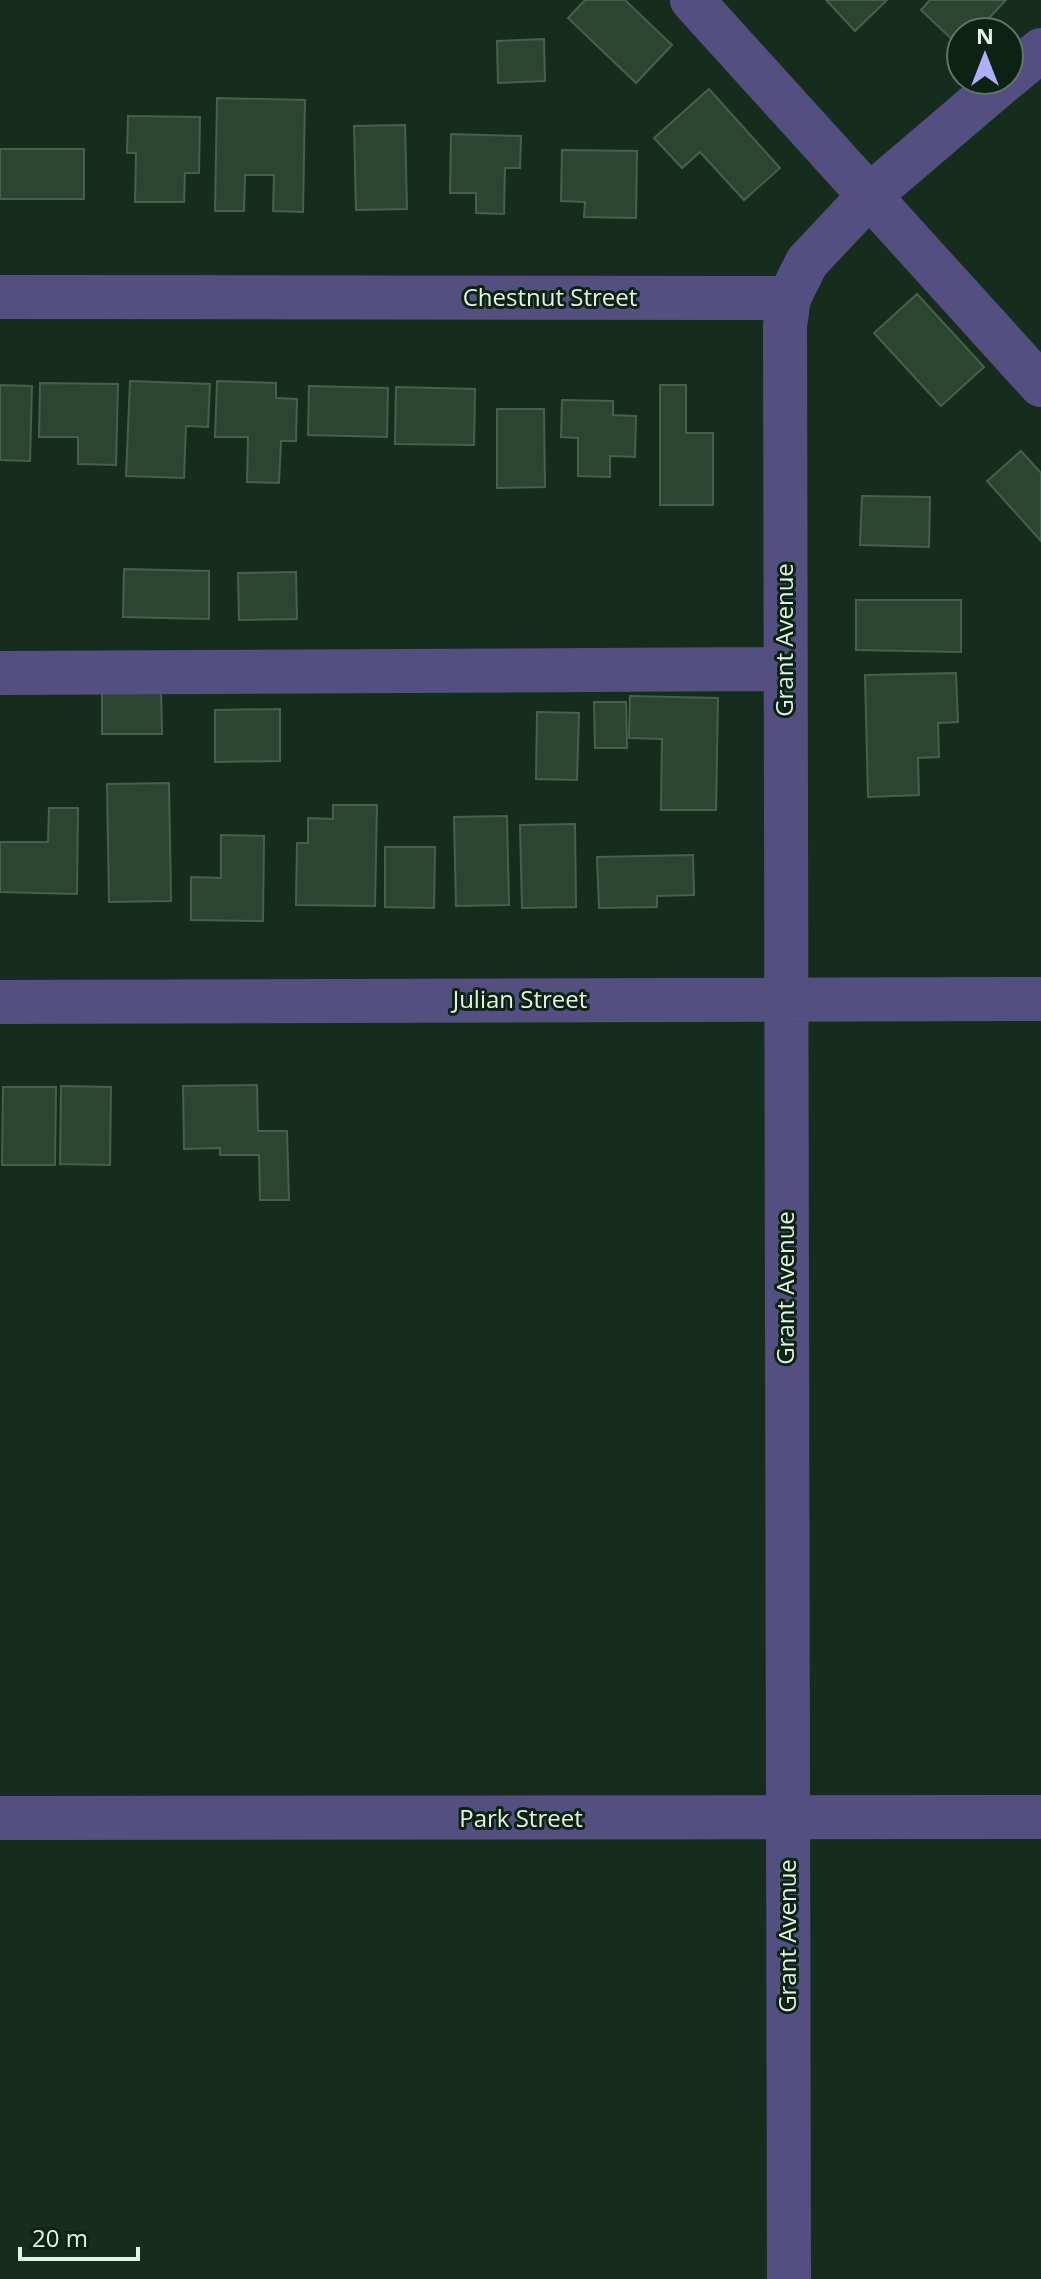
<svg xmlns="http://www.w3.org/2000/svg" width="1041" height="2279" font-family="'Open Sans',sans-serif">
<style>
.building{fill:#2c4432;stroke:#47604d;stroke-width:2}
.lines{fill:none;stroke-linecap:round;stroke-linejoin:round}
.minor{stroke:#535081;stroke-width:44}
.labels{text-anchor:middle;stroke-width:6;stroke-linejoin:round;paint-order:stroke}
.street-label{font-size:24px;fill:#e3f2e6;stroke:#0c2313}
</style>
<rect width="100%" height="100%" fill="#162d1d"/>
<path class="building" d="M585,0H625L672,45L636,83L568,18Z
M826,0H887L855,31Z
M930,0H1006L976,32H961V48L921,10Z
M544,39L545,81L498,83L497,41Z
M709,89L780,168L744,200L700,152L682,168L654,138Z
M217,98L305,100L303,212L273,211L274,175H245L244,211H215Z
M128,116L200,117L199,173H185L184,202H135L136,153H127Z
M405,125L407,209L356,210L354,126Z
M451,134L521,136L520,168H505L504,214L476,213V193H450Z
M0,149H84V199H0Z
M562,150L637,151L636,218L584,217L585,202L561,201Z
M917,294L984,367L941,406L874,333Z
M130,381L210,384L208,427L186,426L184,478L126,476Z
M217,381L276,383V398L297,399L296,441H281L279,483L247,482L248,437H215Z
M40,383L118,384L116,465L78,464V437H39Z
M0,385L32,386L30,461L0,460Z
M660,385H686V433H713V505H660Z
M309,386L388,388L387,437L308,435Z
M396,387L475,389L474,445L395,444Z
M562,400L613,401V415L636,416L635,457L610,456V477L578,476V438L561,437Z
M497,409H544L545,487L497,488Z
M1021,451L1041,473V541L987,481Z
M862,496L930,497L929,547L860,545Z
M124,569L209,571V619L123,617Z
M296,572L297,619L239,620L238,573Z
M856,600H961V652L856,650Z
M956,673L958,722L938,723L939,757L918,758L919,795L868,797L865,675Z
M161,691L162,734H102V692Z
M630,696L718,698L716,810H661L662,739L629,738Z
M594,702H626L627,748H595Z
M280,709V761L215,762V710Z
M537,712L579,713L577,780L536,779Z
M169,783L171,901L109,902L107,784Z
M333,805H377L375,906L296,905L297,843H308V818L333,819Z
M49,808H78L77,894L0,892V842H48Z
M507,816L509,905L456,906L454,817Z
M575,824L576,907L522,908L520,825Z
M221,835L264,836L263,921L191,920V877L221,878Z
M385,847H435L434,908L385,907Z
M693,855L694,895L657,896V907L599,908L597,857Z
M257,1085L258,1131H287L289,1200H260L259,1155H220V1148L184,1149L183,1086Z
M61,1086L111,1087L110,1165L60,1164Z
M3,1087H56L55,1165H2Z"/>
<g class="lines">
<path class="minor" d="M692,0L1041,385
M1009,77L1041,50
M0,297L789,298
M0,673L785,669
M0,1002L1041,999
M0,1818L1041,1817
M789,2279L785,326L789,298L807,262L869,196L1005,80"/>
</g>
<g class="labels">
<g class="street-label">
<text x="550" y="306">Chestnut Street</text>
<text transform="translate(785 640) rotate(-90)" y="8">Grant Avenue</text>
<text x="520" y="1008">Julian Street</text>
<text transform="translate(786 1288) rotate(-90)" y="8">Grant Avenue</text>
<text x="521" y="1827">Park Street</text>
<text transform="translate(788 1936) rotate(-90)" y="8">Grant Avenue</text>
</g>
</g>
<g transform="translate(985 56)"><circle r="38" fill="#0c2313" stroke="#627667" stroke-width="2"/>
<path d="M0-6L14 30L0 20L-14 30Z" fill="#b1adfa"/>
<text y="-12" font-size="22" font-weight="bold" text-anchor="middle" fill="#e3f2e6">N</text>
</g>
<path d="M20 2247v12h118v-12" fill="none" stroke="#e3f2e6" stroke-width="4"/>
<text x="32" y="2247" font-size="24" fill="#e3f2e6" stroke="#0c2313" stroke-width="6" paint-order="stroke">20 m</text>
</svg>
